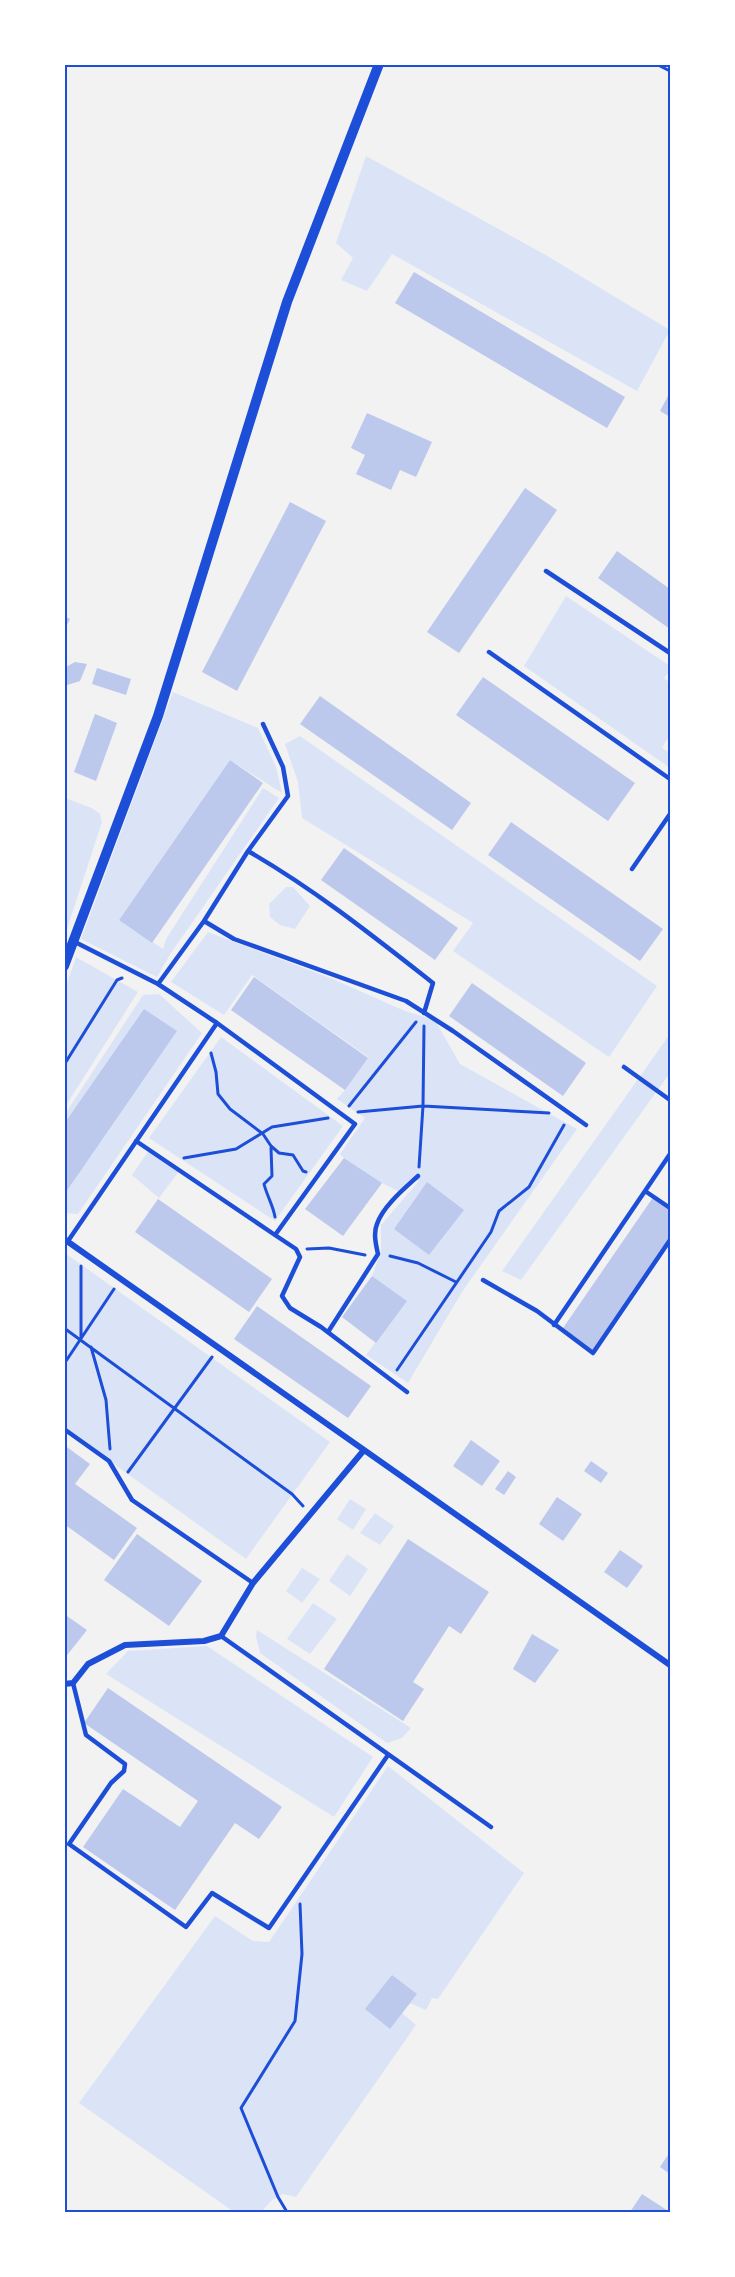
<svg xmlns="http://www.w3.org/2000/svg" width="735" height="2277" font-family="'PT Sans Narrow',sans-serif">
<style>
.green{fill:#dbe4f7}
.building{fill:#bdc9ec}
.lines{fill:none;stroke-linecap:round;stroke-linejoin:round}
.path{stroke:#1d4ed8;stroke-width:3}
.service{stroke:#1d4ed8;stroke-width:4.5}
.minor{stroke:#1d4ed8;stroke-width:6}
.tertiary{stroke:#1d4ed8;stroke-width:10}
.neatline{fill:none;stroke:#1d4ed8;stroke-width:2}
</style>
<rect width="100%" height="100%" fill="#f2f2f2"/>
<path class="green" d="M366,156L544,254L670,330L637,391L392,254L367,291L341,280L353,258L336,243Z
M566,596L670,666V671L664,678L670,683V735L662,748L670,753V768L524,666Z
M173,692L258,728L276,767L282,793L230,760L119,920L163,949L166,939L263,788L279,798L171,953L157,977L81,939Z
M300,736L657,986L609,1057L453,951L473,923L302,818L298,782L285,744Z
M65,798L92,808L100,814L102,822L65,935Z
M286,887H293L310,906L295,929L280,925L270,917L269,904Z
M208,932L328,977L405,1011L435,1020L460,1064L577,1129L462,1292L408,1383L366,1355L406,1301L372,1276L381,1251V1225L418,1182V1177L400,1192L382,1183L344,1158L340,1154L365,1118L337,1099L345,1090L368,1057L252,975L224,1015L171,982Z
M76,957L138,992L65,1107V989Z
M159,994L202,1033L78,1214L65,1213V1114L143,995Z
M670,1034V1073L521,1280L502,1271Z
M221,1037L343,1126L275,1221L149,1138Z
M149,1150L180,1170L159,1198L132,1175Z
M65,1253L330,1442L246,1559L65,1429Z
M350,1499L366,1509L353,1530L337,1519Z
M375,1513L394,1526L380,1545L360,1533Z
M347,1554L368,1569L350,1596L329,1581Z
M302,1568L320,1579L302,1603L286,1591Z
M313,1603L337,1619L310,1654L287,1639Z
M257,1630L411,1728L402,1738L387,1743L260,1653L256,1637Z
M207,1646L373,1757L334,1817L106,1674L128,1651Z
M388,1766L524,1873L438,1999L432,1998L426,2010L410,2003L402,2013L416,2025L296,2197L283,2194L272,2200L261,2212H234L79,2103L215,1916L253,1941L269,1942Z"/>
<path class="building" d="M414,272L625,397L607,428L395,303Z
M670,392V417L660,411Z
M367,413L432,442L416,477L400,470L391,490L356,474L365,455L351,448Z
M525,488L557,510L459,653L427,632Z
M290,502L326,521L237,691L202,672Z
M617,551L670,589V629L598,578Z
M64,616L70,619L64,631Z
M75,662L87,664L80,681L64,686V668Z
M97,668L131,679L126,695L92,684Z
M483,677L635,783L608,821L456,715Z
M320,696L471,803L452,830L300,724Z
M95,714L117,723L96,781L74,772Z
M230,760L263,783L152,943L119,920Z
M511,822L663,929L640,961L488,855Z
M344,848L458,928L435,960L321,880Z
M254,977L368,1058L345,1090L231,1010Z
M472,983L586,1063L563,1096L449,1016Z
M144,1009L177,1031L66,1192L64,1124Z
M344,1158L382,1183L343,1236L305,1209Z
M427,1182L464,1210L429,1255L394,1229Z
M654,1196L670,1208V1240L593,1353L561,1331Z
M158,1199L272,1279L249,1312L135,1232Z
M372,1276L407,1301L376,1343L342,1317Z
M257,1306L371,1386L348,1418L234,1339Z
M471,1440L500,1461L482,1486L453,1466Z
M64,1445L90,1464L75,1484L137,1528L114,1560L64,1524V1498L67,1495L64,1493Z
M591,1461L608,1473L601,1483L584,1471Z
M508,1471L516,1477L504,1495L495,1489Z
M557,1497L582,1514L563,1541L539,1524Z
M137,1534L202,1581L169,1626L104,1580Z
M408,1539L489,1592L461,1634L449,1626L413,1682L424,1689L403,1721L324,1669Z
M620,1550L643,1566L627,1588L604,1572Z
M64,1614L87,1630L64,1659Z
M532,1634L559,1650L535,1683L513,1669Z
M108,1688L282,1807L259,1839L235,1823L175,1910L83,1847L123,1789L180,1827L198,1801L84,1723Z
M392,1975L417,1994L390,2029L365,2009Z
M670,2152V2174L660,2167Z
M642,2194L670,2212H630Z"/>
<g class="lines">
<path class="path" d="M656,64L670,71
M211,1053L216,1072L218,1094L230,1109L263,1134L271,1146L279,1153L293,1155L303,1171L306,1172
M64,1065L117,980L122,978
M349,1106L416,1022
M358,1112L423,1106L549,1113
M271,1148L272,1176L264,1184C267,1196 273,1205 275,1217
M184,1158L236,1149L272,1127L328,1118
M419,1167L423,1106L424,1026
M307,1249L329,1248L365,1255
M390,1256L418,1263L456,1282
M64,1328L292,1494L303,1506
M81,1338V1266
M91,1347L106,1400L110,1449
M64,1364L114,1289
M397,1370L491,1232L499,1211L529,1187L564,1125
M128,1472L212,1357
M287,2212L278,2197L241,2108L295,2021L302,1954L300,1904"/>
<path class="service" d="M546,571L670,653
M489,652L670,779
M248,851L288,796L283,767L263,724
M632,869L670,814
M204,921L248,851C314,889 373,936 433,983L424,1013
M73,941L158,984L204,921L234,939L406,1001L453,1031L586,1125
M158,984L217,1023
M624,1067L670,1100
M670,1154L645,1191L670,1208
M275,1235L296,1249L300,1257L282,1296L290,1308L321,1327L407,1392
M68,1241L217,1023L355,1124L275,1235L136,1141
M483,1280L537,1311L593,1353L670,1240
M554,1325L645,1191
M328,1332L378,1254C376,1245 373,1233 377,1224C383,1206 405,1188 418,1176
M64,1429L109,1461L132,1500L253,1583
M221,1636L491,1827
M73,1683L86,1735L125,1764L124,1771L111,1783L69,1844L186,1927L212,1893L269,1928L388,1755"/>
<path class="minor" d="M64,1239L670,1665
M64,1684L73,1683L88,1664L125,1645L204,1641L221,1636L253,1583L364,1450"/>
<path class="tertiary" d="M64,966L158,716L287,302L379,64"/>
</g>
<rect width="735" height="2277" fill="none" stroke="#ffffff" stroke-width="132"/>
<rect x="66" y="66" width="603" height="2145" class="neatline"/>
</svg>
